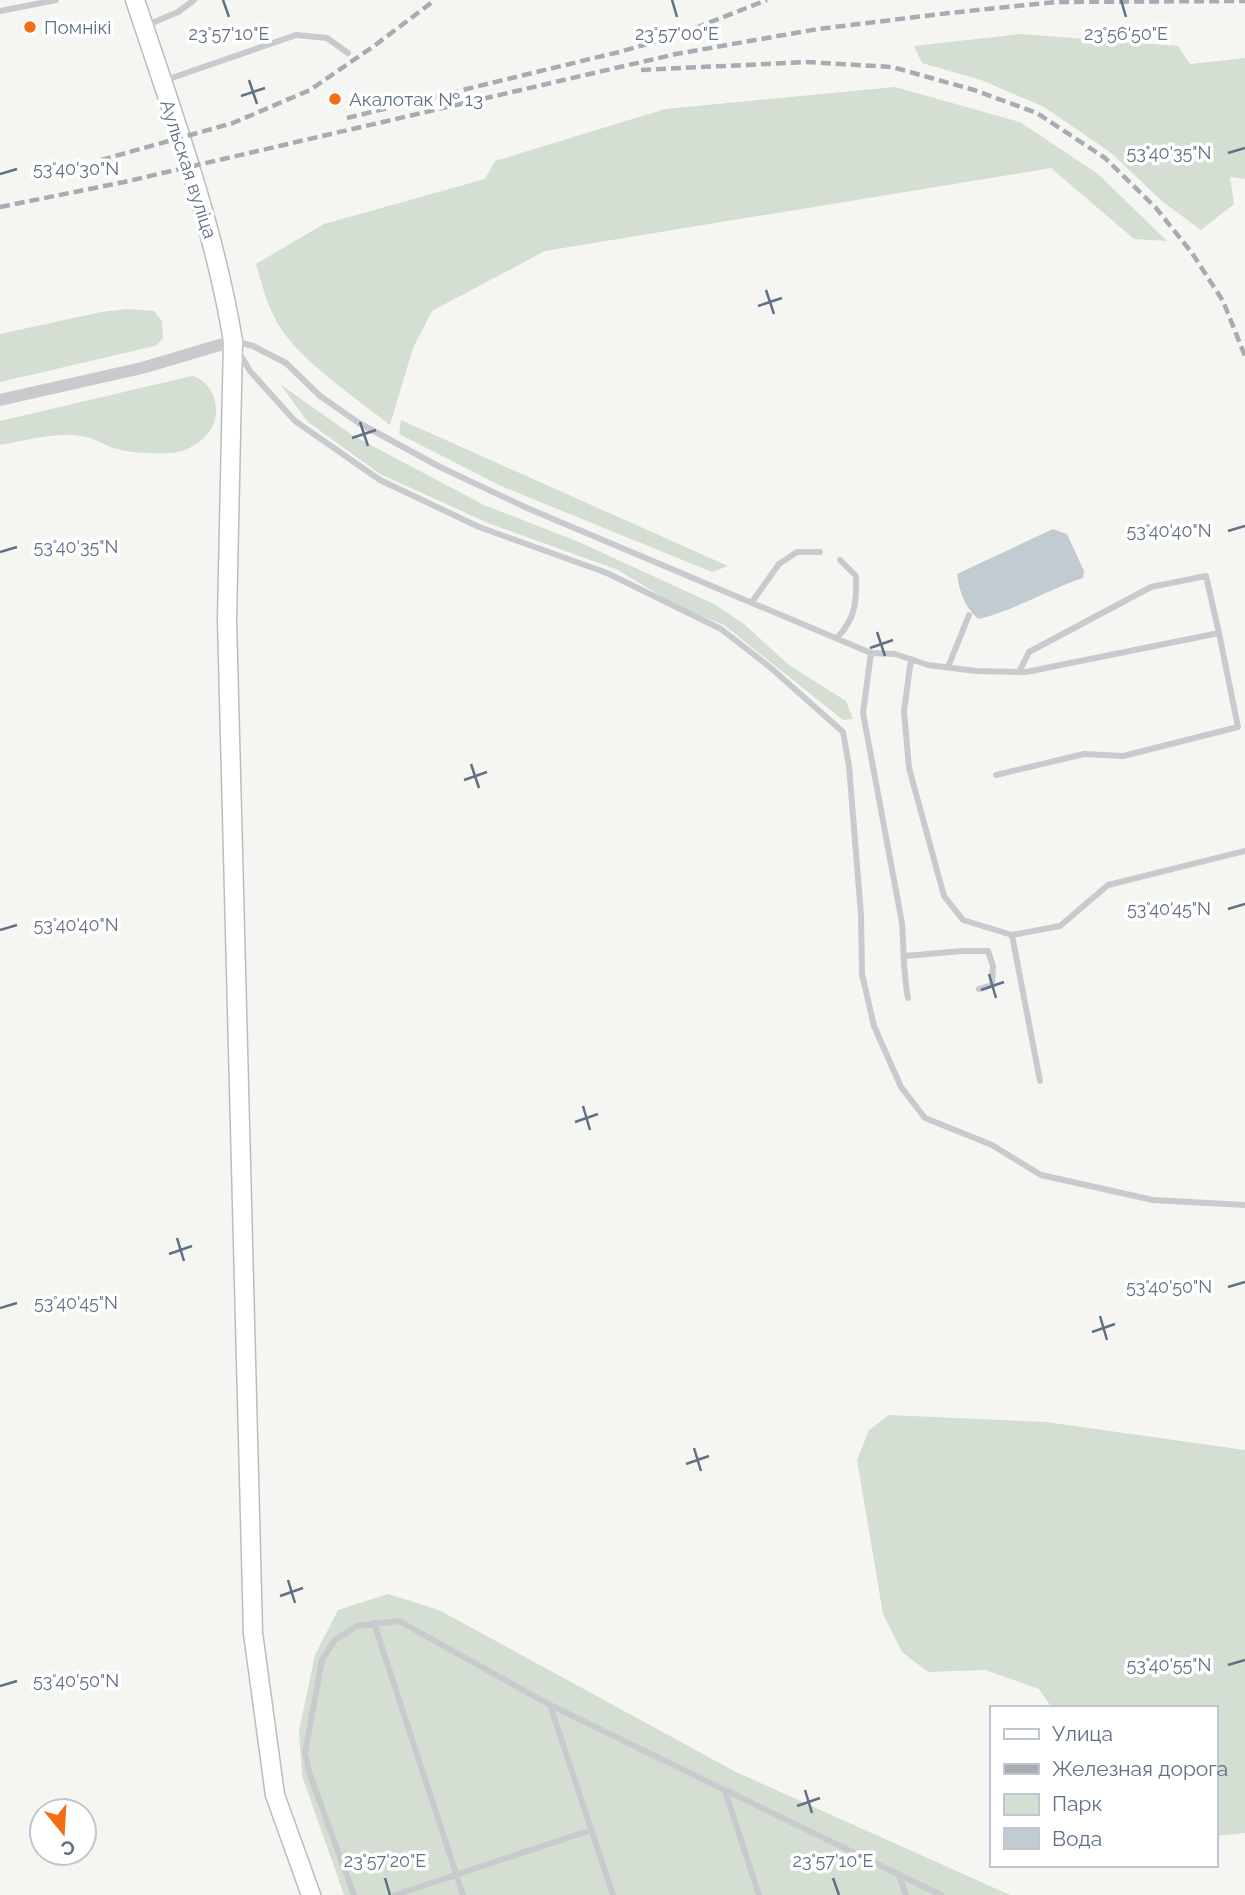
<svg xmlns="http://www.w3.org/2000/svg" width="1245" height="1895" font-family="Raleway,sans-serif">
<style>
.green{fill:#d5ded2}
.water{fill:#c2cbd2}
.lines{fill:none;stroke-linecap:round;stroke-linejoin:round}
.secondary-casing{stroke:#b9bdc3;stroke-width:21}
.lane{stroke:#c8cace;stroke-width:6}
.street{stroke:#c8cace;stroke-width:12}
.secondary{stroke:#fff;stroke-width:18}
.rail{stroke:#a7abb2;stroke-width:4.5;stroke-dasharray:10 5;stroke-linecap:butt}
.ticks{fill:none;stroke:#627086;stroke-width:2.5}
.poi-dot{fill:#f36d14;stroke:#fff;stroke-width:2.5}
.labels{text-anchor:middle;stroke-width:7;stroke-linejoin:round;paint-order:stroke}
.poi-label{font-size:19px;fill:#627086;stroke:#fff;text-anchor:start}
.street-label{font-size:19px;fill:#627086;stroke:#fff}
.ticks-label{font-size:18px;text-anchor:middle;fill:#627086;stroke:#fff;stroke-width:7;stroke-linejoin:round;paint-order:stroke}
</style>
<rect width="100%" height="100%" fill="#f5f6f2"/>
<path class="green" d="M1021,34L1178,46L1190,64L1245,58V179L1230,177L1234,204L1201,230L1163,202L1110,152L1044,107L981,80L922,63L914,46Z
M895,87L1020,122L1098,174L1167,241L1134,239L1051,168L545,251L432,311L413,348L390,425C357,399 299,360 278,324C267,305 262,285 256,264L324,224L485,179L495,161L665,109Z
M127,309L154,311L162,321L163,339L155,346L0,382V334L101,312Z
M192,376C213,381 223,410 211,429C203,442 187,452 171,453C155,454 132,453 117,449C106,446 97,439 86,437C58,431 28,440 0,445V421Z
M280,384L352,435L484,505L579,542L716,605L744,624L789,665L846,701L853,719L843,720L724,625L677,606L618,570L488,523L380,474L308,422Z
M401,420L728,566L712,572L501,486L399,434Z
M889,1415L1046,1422L1245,1450V1833L1215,1836V1708H1052L1039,1689L985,1670L928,1672L902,1652L883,1614L857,1460L869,1430Z
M388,1594L439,1610L736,1772L1010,1895H344L302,1776L299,1731L315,1655L338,1610Z"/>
<path class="water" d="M1053,529L1067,534L1084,571L1083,578C1047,590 1014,611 978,619C965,607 959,592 957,574Z"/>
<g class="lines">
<defs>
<path id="secondary" d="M135,0C172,111 214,226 233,341L227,619L253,1633L275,1795L311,1895"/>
</defs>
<use href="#secondary" class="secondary-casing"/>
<path class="lane" d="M0,11L56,0
M145,26L178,12L194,0
M163,81L296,35L327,38L348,53
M234,341L253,346L286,363L320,396L359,423L440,467L527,508L871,653L895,654L928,665L976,671L1019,672H1026L1219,633L1206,576L1151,587L1029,652L1019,672
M237,349L250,371L295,421L380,480L479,527L607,573L721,629L771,668L843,732L849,766L861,915L862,974L874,1026L901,1087L925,1118L992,1145L1041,1175L1153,1200L1245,1205
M752,602L779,564L797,552H820
M837,638C855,619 857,602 856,576L840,560
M871,653L863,713L902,923C904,949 903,973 908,998
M911,659L904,711L909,768L944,896L963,920L1012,935L1060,926L1108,885L1245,851
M948,667L969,615
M996,775L1084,754L1123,756L1238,727L1219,633
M1012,935L1040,1081
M905,956L962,951H988L993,966L992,985L979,989
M374,1623L463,1895
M725,1791L759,1895
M899,1875L906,1895
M354,1895L310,1775L305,1753L322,1660L335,1640L357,1626L399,1621L550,1705
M395,1895L591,1830
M613,1895L550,1705L941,1895"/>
<path class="street" d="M0,400L142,368L233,341"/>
<use href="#secondary" class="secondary"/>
<path class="rail" d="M641,70L806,62L892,67L974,90L1037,113L1105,158L1156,208L1192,253L1223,301L1245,356
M347,118L619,52L675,36L767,0
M101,160L233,123L310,90L374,46L435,0
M0,207L124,182L676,54L818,29L949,13L1056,2L1245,1"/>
</g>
<path class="ticks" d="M223,0L229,17M672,0L677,17M1121,0L1126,17M249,80L257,104M241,96L265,88M1228,153L1245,148M0,174L17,169M766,290L774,314M758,306L782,298M360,422L368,446M352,438L376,430M1228,531L1245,526M0,552L17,547M877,632L885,656M870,648L893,640M471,764L479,788M464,780L487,772M1228,909L1245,904M0,930L17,925M989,974L996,998M981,990L1004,982M583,1106L590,1130M575,1122L598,1114M177,1238L184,1261M169,1254L192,1246M1228,1287L1245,1282M0,1308L17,1303M1100,1316L1107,1340M1092,1332L1115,1324M694,1448L701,1471M686,1464L709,1456M288,1580L295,1603M280,1596L303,1588M1228,1665L1245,1660M0,1686L17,1681M805,1790L812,1813M797,1806L820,1798M385,1878L390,1895M833,1878L839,1895"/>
<g class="poi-dot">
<circle cx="30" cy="27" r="7"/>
<circle cx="335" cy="99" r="7"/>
</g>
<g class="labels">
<g class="poi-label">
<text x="44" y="34">Помнікі</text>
<text x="349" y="106">Акалотак № 13</text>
</g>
<g class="street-label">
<text transform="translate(189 169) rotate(72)" y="7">Аульская вуліца</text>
</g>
</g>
<g class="ticks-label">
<text x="229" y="40">23°57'10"E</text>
<text x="677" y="40">23°57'00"E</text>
<text x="1126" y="40">23°56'50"E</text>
<text x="1169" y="159">53°40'35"N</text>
<text x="76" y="175">53°40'30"N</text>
<text x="1169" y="537">53°40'40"N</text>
<text x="76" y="553">53°40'35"N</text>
<text x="1169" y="915">53°40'45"N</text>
<text x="76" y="931">53°40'40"N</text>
<text x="1169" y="1293">53°40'50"N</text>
<text x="76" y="1309">53°40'45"N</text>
<text x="1169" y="1671">53°40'55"N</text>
<text x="76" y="1687">53°40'50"N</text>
<text x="385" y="1867">23°57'20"E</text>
<text x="833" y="1867">23°57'10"E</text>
</g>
<rect x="990" y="1706" width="228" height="161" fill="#ffffff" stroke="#c0c6cf" stroke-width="2"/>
<rect x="1004" y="1729" width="35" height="10" fill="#ffffff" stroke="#c0c6cf" stroke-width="2"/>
<text x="1052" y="1741" font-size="21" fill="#627086">Улица</text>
<rect x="1004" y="1764" width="35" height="10" fill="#a7abb2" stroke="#c0c6cf" stroke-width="2"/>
<text x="1052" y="1776" font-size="21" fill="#627086">Железная дорога</text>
<rect x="1004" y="1794" width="35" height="21" fill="#d5ded2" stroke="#c0c6cf" stroke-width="2"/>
<text x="1052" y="1811" font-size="21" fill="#627086">Парк</text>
<rect x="1004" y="1828" width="35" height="21" fill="#c2cbd2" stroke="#c0c6cf" stroke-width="2"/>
<text x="1052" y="1846" font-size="21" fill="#627086">Вода</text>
<g transform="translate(63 1832) rotate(162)"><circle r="33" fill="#ffffff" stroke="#c0c6cf" stroke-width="2"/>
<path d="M0-5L12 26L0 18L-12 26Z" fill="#f36d14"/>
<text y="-10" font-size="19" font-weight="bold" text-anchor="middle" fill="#627086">С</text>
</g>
</svg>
